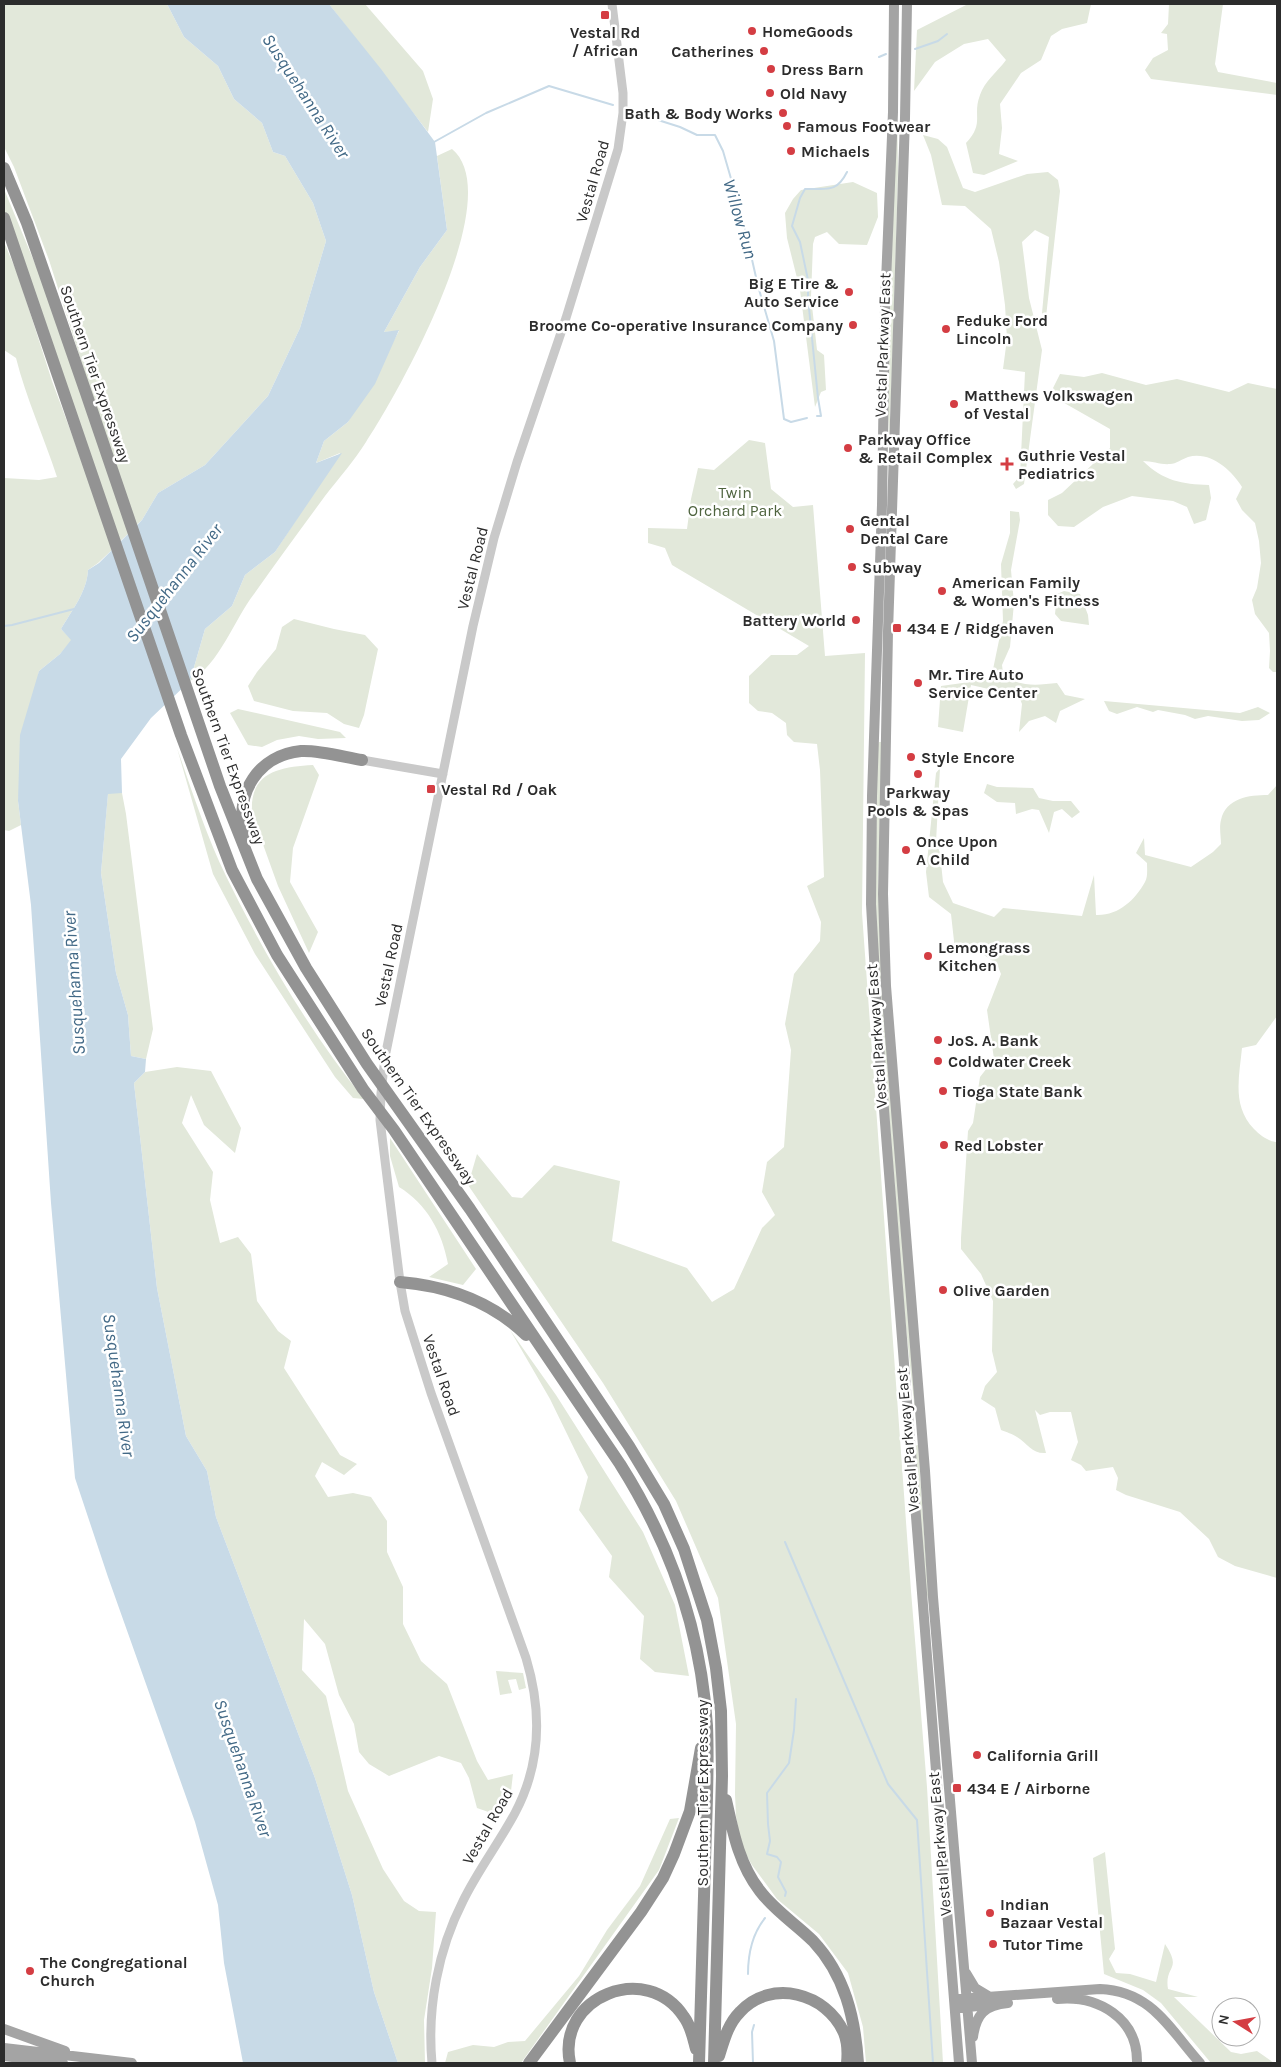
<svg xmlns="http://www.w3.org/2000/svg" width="1281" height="2067" font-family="Karla,sans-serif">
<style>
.green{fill:#e2e8da}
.water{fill:#c8dae7}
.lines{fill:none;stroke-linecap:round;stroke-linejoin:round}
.stream{stroke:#c8dae7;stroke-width:2}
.tertiary{stroke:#c9c9c9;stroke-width:9}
.primary{stroke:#a4a4a4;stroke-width:10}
.motorway{stroke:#939393;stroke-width:12}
.poi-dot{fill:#d43d43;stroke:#fff;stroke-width:2}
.labels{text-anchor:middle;stroke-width:5;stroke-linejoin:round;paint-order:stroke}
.poi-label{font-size:16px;font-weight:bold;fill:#2c2c2c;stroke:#fff;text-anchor:start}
.street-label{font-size:16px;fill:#2c2c2c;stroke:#fff}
.park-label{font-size:16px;fill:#4e633e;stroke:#fff}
.water-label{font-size:18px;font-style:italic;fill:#426986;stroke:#fff}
</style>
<rect width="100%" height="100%" fill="#fff"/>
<path class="green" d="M4,4H167L184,37L218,66L234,99L262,123L273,152L285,156L313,203L326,241L300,328L268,396L205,465L158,493L142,520L134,527L49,260L14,167L4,147Z
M329,4H365L423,71L433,99L428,132Z
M968,4H1091L1087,23L1062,29L1051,36L1041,60L1021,73L1000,104L1002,128L999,154L1018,161L984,175L973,173L966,143C985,123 972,116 980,95C984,82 998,71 1006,60L988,39L964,44L935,62L914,91L917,30Z
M1169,4H1223L1215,64L1218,72L1277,83V95L1151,79L1145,70L1153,58L1168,50L1167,34L1161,33L1168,24Z
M897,94L898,173L893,349L887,492L889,438L887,385Z
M923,135L938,139L947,147L963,188L975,192L1027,174L1048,172L1058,180L1060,191L1046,317L1042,313L1049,237L1035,230L1022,242L1029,298L1042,350L1024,484L1016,489L1013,484L1020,476L1025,372L1003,369L1007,339L1005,305L999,262L991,229L965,206L942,205L931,155Z
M452,149C509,196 398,394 366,442C354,461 339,478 325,496C301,529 277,561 254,594C234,620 219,665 190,681L205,629L232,606L245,575L275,552L340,453L316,463L324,441L348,422L399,331L384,332L420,267L447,230L437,156Z
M853,182L877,193L878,217L867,245L839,244L827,232L815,237L813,244L811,297L817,350L824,355L826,390L821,392L815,407L800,290L787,238L785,213L793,199L801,190Z
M4,189L48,295L129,533L117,544L4,213Z
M4,242L18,275L52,381L114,548L98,563L88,570C87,592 72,610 61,629L72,640L60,654L39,671L18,801L21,825L9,831L4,830V478L39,480L57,477C44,437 26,398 16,358L4,350Z
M1102,373L1146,385L1177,379L1229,392L1248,383L1277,389V672H1273L1269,668L1270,651L1269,633L1255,614L1252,600L1257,588L1261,563L1259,541L1255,523L1242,510L1236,499L1242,487C1231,470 1211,451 1188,457C1182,459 1176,464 1170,464C1162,465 1152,461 1143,461C1163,481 1182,484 1209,485L1211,498L1206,520L1194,524L1187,507L1173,501L1132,496L1103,507L1074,527L1058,526L1048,515V500L1062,493L1110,448V429L1059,400L1053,388L1060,374L1084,377Z
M749,440L765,443L771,489L793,507L813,505L825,656L865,653L862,913L911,1591L927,1787L943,2063H866L863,2027L848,1973L819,1934L777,1899L752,1865L741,1846L736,1816L735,1794L736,1724L718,1598L676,1501L603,1383L468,1185L477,1154L512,1197L522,1198L554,1165L620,1181L612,1241L687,1268L712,1302L734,1289L762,1228L775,1215L762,1192L767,1162L784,1147L791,1050L785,1024L794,974L820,941L821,922L807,886L824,877L820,770L817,744L794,742L787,735L786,723L772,713L758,711L749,703V676L771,655H797L809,646L672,565L665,548L648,543V528L687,529L691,499L698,468L714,470Z
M1010,511L1019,512L1020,520L1011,570L1014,603L1010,647L1002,665L1003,673C1018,688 1038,685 1057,683L1065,695L1085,699L1060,711L1056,723L1045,716L1029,721L1019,732L1022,704L1018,694L1003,698L993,690L971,685L963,732L938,727L941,686L991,679L1003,621L1001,564L1010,533Z
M1064,591L1080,594L1088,615L1089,625L1061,621L1055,614L1057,594Z
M294,619L334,629L365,635L378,649L364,715L359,728L344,724L327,713L293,711L254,701L248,686L257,672L276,649L282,627Z
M1104,701L1240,713L1258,707L1270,713L1259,720L1242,721L1208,716L1195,719L1185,715L1158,710L1153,712L1137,707L1117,714L1109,711Z
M238,709L340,732L346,738L318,739L299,736L277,740L262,747L248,745L230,713Z
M879,742H882L878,886L917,1430L905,1319L878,975L875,880L877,748Z
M177,748C192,791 206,835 226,876C264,954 310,1032 364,1099L353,1098L335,1077L255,954L213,874Z
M313,765L319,775L293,848L290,882L318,932L309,953L278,886L252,814C249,772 279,767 313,765Z
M940,768L936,842L940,853L943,882L953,903L994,917L1003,908L1082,916L1094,875L1096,915C1118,916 1135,900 1145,882C1148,877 1147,868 1147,863L1136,853L1144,838L1145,855L1191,867L1213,852L1221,844C1221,837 1219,827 1221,820C1226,798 1249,795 1268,795L1277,785V1016L1256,1045L1242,1048C1239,1078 1232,1106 1254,1129C1260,1135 1269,1142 1277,1142V1578L1235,1566L1218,1557L1209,1539L1180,1512L1126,1495L1116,1490L1118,1478L1113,1467L1086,1471L1081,1465L1071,1460L1078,1442L1071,1412H1050L1040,1415L1035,1410L1046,1453C1032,1454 1028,1444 1017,1437C1013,1434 1006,1432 1001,1430L995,1408L981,1399L985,1386L997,1372L992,1351L993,1301L981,1274L961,1249V1238L968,1131L973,1123L980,1077L994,1059L987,1010L1001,974L997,964L984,955L955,950L951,914L929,897L926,872L936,773Z
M987,784L997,787L1033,788L1039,798L1053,801H1071L1080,812L1072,818L1062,809L1054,812L1049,833L1039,810L1032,809L1016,814L1015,803L997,802L984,793Z
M108,793H122L126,814L153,1029L146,1059L131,1056L128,1015L116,973L101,873Z
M177,1067L211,1071L241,1128L235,1153L204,1125L191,1095L182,1123L213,1172L210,1200L220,1243L238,1237L251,1254L257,1301L278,1331L291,1341L284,1368L340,1455L357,1464L344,1475L322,1462L315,1476L328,1497L353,1493L371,1497L387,1521V1552L403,1587V1624L421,1661L447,1684L477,1761L488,1780L513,1774L511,1791L497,1815L477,1808L469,1778L461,1763L439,1756L389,1776L369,1764L359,1752L354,1724L339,1695L325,1644L304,1619L302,1670L326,1696L348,1791L383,1869L404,1901L419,1911L436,1912L432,1968L424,2020L425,2063H398L374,1992L352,1895L315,1778L216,1517L207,1471L186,1436L157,1288L134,1083L145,1072Z
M390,1138L476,1269L463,1285L429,1277L448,1264C442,1232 427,1204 399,1187L390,1156Z
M510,1330L556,1395L643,1532L675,1605L689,1676L655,1672L640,1659L644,1616L609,1577L612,1556L579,1510L588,1477L550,1399Z
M918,1445L929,1604L925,1585L914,1446Z
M496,1671L523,1673L526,1688L519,1690L516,1679L508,1680L512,1693L500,1695Z
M679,1818L659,1870L521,2063H445L448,2052L473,2045L494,2047L508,2042L525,2041L579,1976L607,1930L640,1886L670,1819Z
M1105,1852L1115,1949L1109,1959L1116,1973L1130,1974L1156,1982L1165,1944C1183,1971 1164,1965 1168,1989L1198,1997H1174L1231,2052L1241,2054L1257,2051L1274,2063H1211L1161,2003L1143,1990L1104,1974L1093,1858Z"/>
<path class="water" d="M167,4H329L381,69L435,142L447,230L420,267L384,332L399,330L375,384L348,422L324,441L316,463L342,453L275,552L245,575L232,606L205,629L190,681L151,718L121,759L122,793L108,794L101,873L116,973L128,1015L131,1056L146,1059L145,1072L134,1083L157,1288L186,1436L207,1471L216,1517L315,1778L352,1895L374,1992L398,2063H243L224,1963L218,1905L195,1822L108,1577L75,1478L51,1203L31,905L18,801L20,735L39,671L60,654L71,640L61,629C72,610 87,592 88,570L99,563L142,520L158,493L205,465L268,396L300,328L326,241L313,203L285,156L273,152L262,123L234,99L218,66L184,37Z"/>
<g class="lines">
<path class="stream" d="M915,49L938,41L947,34
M879,57L886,54
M636,113L680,127L697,135H715L723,151L743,220L758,286L774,341L784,419L791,422L807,418
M434,142L486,113L549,86L613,105
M817,416H821L818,398L808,298V280L800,242L792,226L800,198L805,189C826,188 836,194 847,172
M4,626L12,625L74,609
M785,1542L888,1784L917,1820L933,2063
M785,1896L786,1892L778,1877L781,1862L777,1857L767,1854L770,1841L768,1824L767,1793L789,1763L794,1730L796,1699
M748,1974C748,1954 752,1934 765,1918
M753,2063L752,2032L754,2025"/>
<path class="tertiary" d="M362,760L443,774
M432,2063C427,2008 438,1950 463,1901C478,1870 499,1843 515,1813C541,1764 542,1711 526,1658L431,1393L405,1311L400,1282L380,1120L381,1093L385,1057L473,626L494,538L517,462L566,318L618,149L623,113V93L612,4"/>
<path class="primary" d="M894,4L893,112L885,306L882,505L872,796L871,904L879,1046L959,2063
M907,4L905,118L888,632L883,894L886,986L925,1471L933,1597L972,2063
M966,1973L975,1988L990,1997
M959,1999L1100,1989C1151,1991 1169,2028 1200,2063
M1057,1999C1098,1995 1138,2018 1137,2063
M961,2008L993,2004
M4,2029L65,2051
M973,2037C976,2015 984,2005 1008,2003
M4,2048L132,2063
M4,2056L63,2063"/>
<path class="motorway" d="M4,168L27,223L85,390L220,786L257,879L306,968L367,1064L470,1209L629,1446L664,1504L684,1549L707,1620L716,1668L721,1711L722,1776L714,2063
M4,218L181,735L232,870L277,955L363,1089L394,1130L620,1464C670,1543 701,1631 707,1726C709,1772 706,1817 705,1863C703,1929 701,1996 699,2063
M245,833C234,793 259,755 301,751C319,750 344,757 362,760
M400,1282C447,1286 491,1301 526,1335
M726,1800C733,1832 739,1864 760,1891C775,1911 796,1924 813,1941C845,1975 855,2018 858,2063
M719,2056C724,2040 728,2024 740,2012C771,1978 827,1993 844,2033C848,2043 848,2053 847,2063
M529,2063L641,1912L663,1878L674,1854L690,1811L701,1748
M570,2063C556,1997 647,1960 684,2017C691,2026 693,2038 696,2049"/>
</g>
<g class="poi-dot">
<rect x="600" y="10" width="10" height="10" rx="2.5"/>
<circle cx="752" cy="31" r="5"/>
<circle cx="764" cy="51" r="5"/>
<circle cx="771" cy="69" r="5"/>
<circle cx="770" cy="93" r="5"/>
<circle cx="783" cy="113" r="5"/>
<circle cx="787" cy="126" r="5"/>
<circle cx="791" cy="151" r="5"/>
<circle cx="849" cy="292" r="5"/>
<circle cx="853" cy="325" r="5"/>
<circle cx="946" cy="329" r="5"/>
<circle cx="954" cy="404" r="5"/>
<circle cx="848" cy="448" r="5"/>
<path d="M1004.5 456.5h5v5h5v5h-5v5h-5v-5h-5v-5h5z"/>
<circle cx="850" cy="529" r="5"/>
<circle cx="852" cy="567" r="5"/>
<circle cx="942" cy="591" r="5"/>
<circle cx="856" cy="620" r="5"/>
<rect x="892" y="623" width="10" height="10" rx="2.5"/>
<circle cx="918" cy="683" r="5"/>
<circle cx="911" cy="757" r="5"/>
<circle cx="918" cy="774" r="5"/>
<rect x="426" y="784" width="10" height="10" rx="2.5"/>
<circle cx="906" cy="850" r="5"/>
<circle cx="928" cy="956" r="5"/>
<circle cx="938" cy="1040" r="5"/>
<circle cx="938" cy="1061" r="5"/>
<circle cx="943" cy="1091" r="5"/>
<circle cx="944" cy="1145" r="5"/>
<circle cx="943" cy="1290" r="5"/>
<circle cx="977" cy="1755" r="5"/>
<rect x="952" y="1783" width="10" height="10" rx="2.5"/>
<circle cx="990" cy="1913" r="5"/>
<circle cx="993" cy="1944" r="5"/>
<circle cx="30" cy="1971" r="5"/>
</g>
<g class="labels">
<g class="poi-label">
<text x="762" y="37">HomeGoods</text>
<text x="605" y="38" text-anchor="middle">Vestal Rd<tspan x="605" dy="18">/ African</tspan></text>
<text x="754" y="57" text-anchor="end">Catherines</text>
<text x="781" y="75">Dress Barn</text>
<text x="780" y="99">Old Navy</text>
<text x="773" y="119" text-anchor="end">Bath &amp; Body Works</text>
<text x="797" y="132">Famous Footwear</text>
<text x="801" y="157">Michaels</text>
<text x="839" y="289" text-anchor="end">Big E Tire &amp;<tspan x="839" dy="18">Auto Service</tspan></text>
<text x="956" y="326">Feduke Ford<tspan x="956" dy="18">Lincoln</tspan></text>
<text x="843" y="331" text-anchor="end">Broome Co-operative Insurance Company</text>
<text x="964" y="401">Matthews Volkswagen<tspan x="964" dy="18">of Vestal</tspan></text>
<text x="858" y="445">Parkway Office<tspan x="858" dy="18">&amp; Retail Complex</tspan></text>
<text x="1018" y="461">Guthrie Vestal<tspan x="1018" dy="18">Pediatrics</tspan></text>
<text x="860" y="526">Gental<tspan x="860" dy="18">Dental Care</tspan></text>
<text x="862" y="573">Subway</text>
<text x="952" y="588">American Family<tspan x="952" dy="18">&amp; Women's Fitness</tspan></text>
<text x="846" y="626" text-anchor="end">Battery World</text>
<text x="907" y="634">434 E / Ridgehaven</text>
<text x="928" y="680">Mr. Tire Auto<tspan x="928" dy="18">Service Center</tspan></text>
<text x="921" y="763">Style Encore</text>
<text x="441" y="795">Vestal Rd / Oak</text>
<text x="918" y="798" text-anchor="middle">Parkway<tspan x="918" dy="18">Pools &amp; Spas</tspan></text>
<text x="916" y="847">Once Upon<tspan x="916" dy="18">A Child</tspan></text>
<text x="938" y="953">Lemongrass<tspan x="938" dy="18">Kitchen</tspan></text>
<text x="948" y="1046">JoS. A. Bank</text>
<text x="948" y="1067">Coldwater Creek</text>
<text x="953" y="1097">Tioga State Bank</text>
<text x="954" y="1151">Red Lobster</text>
<text x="953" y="1296">Olive Garden</text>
<text x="987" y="1761">California Grill</text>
<text x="967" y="1794">434 E / Airborne</text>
<text x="1000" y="1910">Indian<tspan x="1000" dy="18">Bazaar Vestal</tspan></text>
<text x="1003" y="1950">Tutor Time</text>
<text x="40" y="1968">The Congregational<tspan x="40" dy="18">Church</tspan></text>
</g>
<g class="street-label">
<text transform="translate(592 181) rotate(-74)" y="6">Vestal Road</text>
<text transform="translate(882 345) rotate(-88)" y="6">Vestal Parkway East</text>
<text transform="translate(96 374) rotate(71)" y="6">Southern Tier Expressway</text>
<text transform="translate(472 568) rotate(-76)" y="6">Vestal Road</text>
<text transform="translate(229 756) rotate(70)" y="6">Southern Tier Expressway</text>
<text transform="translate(388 965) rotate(-78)" y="6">Vestal Road</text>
<text transform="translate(876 1036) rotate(-94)" y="6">Vestal Parkway East</text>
<text transform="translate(419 1106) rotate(55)" y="6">Southern Tier Expressway</text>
<text transform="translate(442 1375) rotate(71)" y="6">Vestal Road</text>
<text transform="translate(907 1440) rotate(-95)" y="6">Vestal Parkway East</text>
<text transform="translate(702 1793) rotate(-90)" y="6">Southern Tier Expressway</text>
<text transform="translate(487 1826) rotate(-60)" y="6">Vestal Road</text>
<text transform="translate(939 1844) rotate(-95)" y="6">Vestal Parkway East</text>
</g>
<g class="park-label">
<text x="735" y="498">Twin<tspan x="735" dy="18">Orchard Park</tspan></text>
</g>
<g class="water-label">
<text transform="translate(306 96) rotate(57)" y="6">Susquehanna River</text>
<text transform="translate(740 219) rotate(74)" y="6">Willow Run</text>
<text transform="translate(174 583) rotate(-52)" y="6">Susquehanna River</text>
<text transform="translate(74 983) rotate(-94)" y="6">Susquehanna River</text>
<text transform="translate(119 1385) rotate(82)" y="6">Susquehanna River</text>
<text transform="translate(243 1768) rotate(71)" y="6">Susquehanna River</text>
</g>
</g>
<rect width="1281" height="2067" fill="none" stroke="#2c2c2c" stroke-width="10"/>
<g transform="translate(1236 2022) rotate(281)"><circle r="24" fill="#ffffff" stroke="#ababab"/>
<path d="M0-4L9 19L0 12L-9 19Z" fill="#d43d43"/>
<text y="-8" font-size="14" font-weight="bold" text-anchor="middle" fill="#2c2c2c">N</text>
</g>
</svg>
